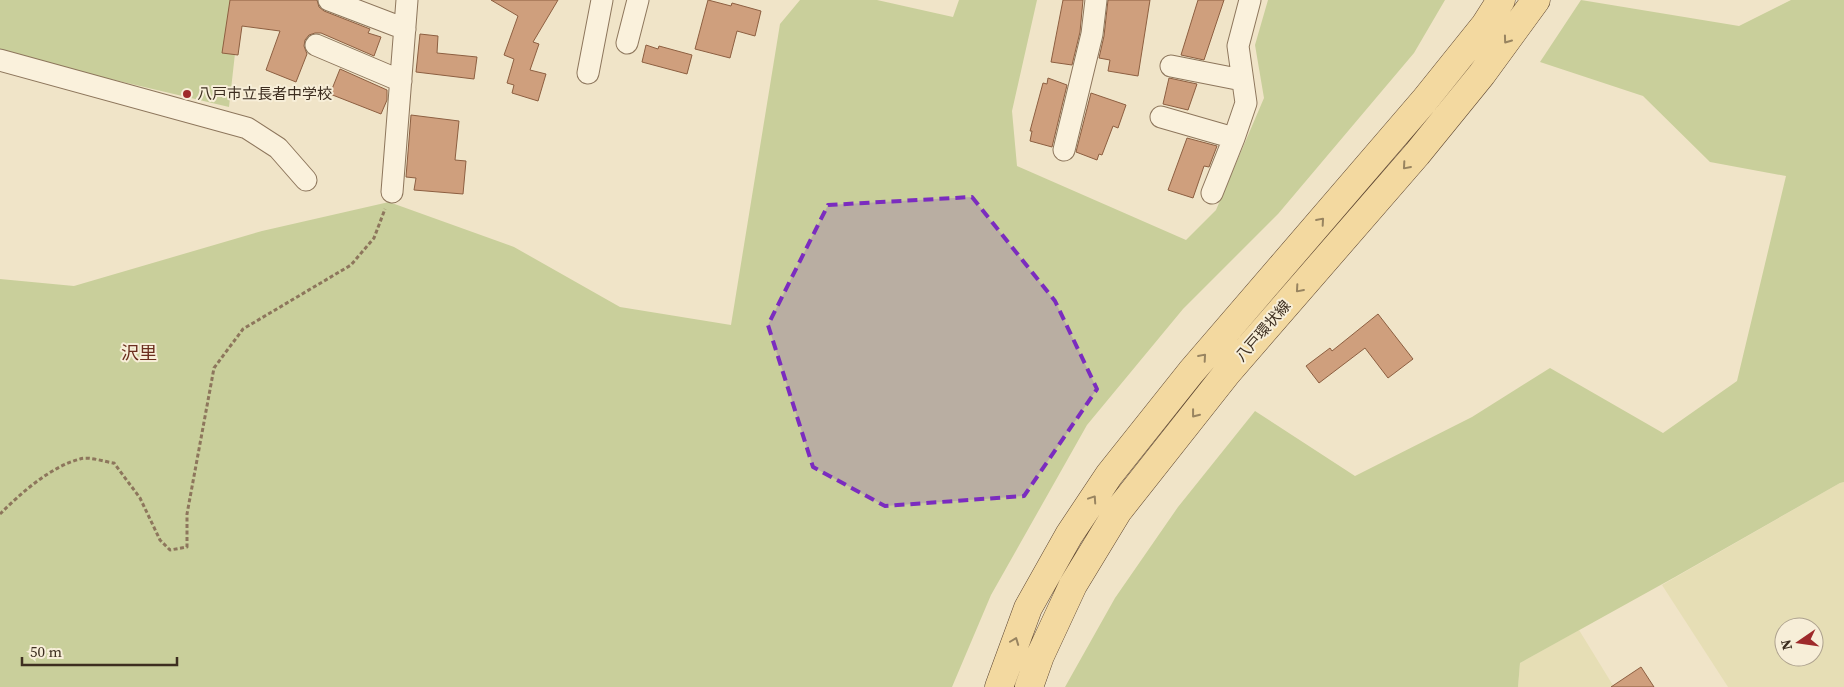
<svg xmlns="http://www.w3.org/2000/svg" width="1844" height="687" font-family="'Source Serif 4','Noto Sans JP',serif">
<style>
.farmland{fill:#e6deb5;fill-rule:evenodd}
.green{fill:#c9cf9b}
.building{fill:#cf9f7d;stroke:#8d5f41}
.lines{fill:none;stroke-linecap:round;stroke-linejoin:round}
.minor-casing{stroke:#8d765c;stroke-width:23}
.major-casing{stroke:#5b4430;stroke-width:29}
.path{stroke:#8d765c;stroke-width:3;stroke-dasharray:4 2.5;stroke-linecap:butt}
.minor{stroke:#faf1dc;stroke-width:21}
.major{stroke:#f3d9a0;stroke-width:28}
.oneway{stroke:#988460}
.marked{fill:#7b2cbf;fill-opacity:0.2;stroke:#7b2cbf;stroke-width:4;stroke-dasharray:10 6;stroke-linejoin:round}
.poi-dot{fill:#9e2a2b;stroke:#f7eed8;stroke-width:2}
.labels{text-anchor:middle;stroke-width:4;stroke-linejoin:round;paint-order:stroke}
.poi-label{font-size:15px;fill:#3d2e20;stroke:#f7eed8;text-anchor:start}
.street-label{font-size:15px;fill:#3d2e20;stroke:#f7eed8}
.quarter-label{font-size:18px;fill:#6b2e1e;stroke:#f7eed8}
</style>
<rect width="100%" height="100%" fill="#f0e4c8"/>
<path class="farmland" d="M1844,482V687H1728L1662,585L1840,483ZM1784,627H1814V657H1784Z
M1579,630L1614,687H1518L1520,663Z"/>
<path class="green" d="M0,0H241L229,107L0,53Z
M800,0H877L953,17L959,0H1037L1012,111L1017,166L1186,240L1216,210L1264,98L1255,45L1268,0H1445L1414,53L1278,214L1183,309L1087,425L991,595L952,687H0V279L74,286L262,231L389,202L514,247L620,307L731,325L780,24Z
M1581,0L1739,26L1791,0H1844V482L1840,483L1675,577L1520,663L1518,687H1065L1115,598L1178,507L1255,411L1355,476L1472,417L1550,368L1663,433L1737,381L1786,176L1710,162L1643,96L1540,62Z"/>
<path class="building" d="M230,0H317L319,7L324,11L370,29L368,33L381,37L374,56L321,33H315L309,35L305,40L304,46L307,54L296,82L266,70L280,31L242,26L238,55L222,53Z
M491,0H558L533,42L539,44L530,70L546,74L538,101L512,93L514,85L507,83L514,59L504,55L518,16Z
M708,0L731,6L732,3L761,11L755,36L737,31L730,58L695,49Z
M1063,0H1083L1080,32L1072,65L1051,62Z
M1108,0H1150L1138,76L1108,71L1110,60L1099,58L1104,36Z
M1198,0H1224L1204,60L1181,55Z
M420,34L438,36L437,53L477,57L474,79L416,72Z
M646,45L658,49L659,46L692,55L687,74L642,62Z
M340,69L387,90V100L381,114L330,94Z
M1048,78L1067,85L1052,147L1030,141L1032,131H1030L1043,83L1047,84Z
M1169,78L1197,84L1188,110L1163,104Z
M1091,93L1126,105L1118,128L1113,126L1102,155L1099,154L1097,160L1076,152Z
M411,115L459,121L455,160L466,161L463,194L414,190L416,178L406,177Z
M1187,138L1217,146L1209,167L1204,166L1193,198L1168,190Z
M1378,314L1413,359L1388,378L1365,348L1319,383L1306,366L1330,348L1332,351Z
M1641,667L1654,687H1611Z"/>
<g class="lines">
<defs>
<path id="minor" d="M329,0L405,29
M627,43L638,0
M316,45L401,81
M0,60L247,128L278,148L306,180
M1171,66L1242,80
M588,73L602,0
M1161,117L1234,138
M1064,150L1092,34L1096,0
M392,192L407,0
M1212,193L1234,138L1246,103L1238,46L1250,0"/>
<path id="major" d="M999,687L1028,608L1069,535L1109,475L1191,372L1424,101L1485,25L1501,0
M1029,687L1040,656L1073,585L1118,511L1227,373L1417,154L1482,74L1536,0"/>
</defs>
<use href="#minor" class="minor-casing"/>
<use href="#major" class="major-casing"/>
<path class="path" d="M0,514C21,493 50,467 80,459C89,456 105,462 114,463L140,498L160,540L170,550L187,547V514L214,368L243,329L351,265L374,238L385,209"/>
<use href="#minor" class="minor"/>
<use href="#major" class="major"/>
</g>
<defs><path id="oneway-chevron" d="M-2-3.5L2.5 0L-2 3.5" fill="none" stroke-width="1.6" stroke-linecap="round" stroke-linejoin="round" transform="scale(1.25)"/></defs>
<g class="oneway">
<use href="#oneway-chevron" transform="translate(1507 40) rotate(126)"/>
<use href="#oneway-chevron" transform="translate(1406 166) rotate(131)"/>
<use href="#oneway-chevron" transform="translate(1321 221) rotate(-49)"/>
<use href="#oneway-chevron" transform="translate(1299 289) rotate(131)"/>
<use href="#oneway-chevron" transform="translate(1203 357) rotate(-49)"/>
<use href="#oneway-chevron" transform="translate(1195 414) rotate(128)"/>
<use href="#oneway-chevron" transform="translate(1093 499) rotate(-56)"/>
<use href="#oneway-chevron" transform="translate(1015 641) rotate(-69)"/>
</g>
<path class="marked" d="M972,197L1055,301L1097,389L1024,496L885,506L813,467L768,325L828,205Z"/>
<circle class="poi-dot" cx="187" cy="94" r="5"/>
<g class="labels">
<g class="poi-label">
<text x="197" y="99">八戸市立長者中学校</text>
</g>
<g class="street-label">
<text transform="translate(1263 331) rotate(-49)" y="5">八戸環状線</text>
</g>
<g class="quarter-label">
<text x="139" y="359">沢里</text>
</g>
</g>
<g transform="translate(1799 642) rotate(257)"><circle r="24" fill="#f7eed8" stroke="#ada18e"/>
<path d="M0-4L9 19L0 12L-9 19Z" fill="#9e2a2b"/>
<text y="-8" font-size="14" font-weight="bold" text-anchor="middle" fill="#3d2e20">N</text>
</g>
<path d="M22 657v8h155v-8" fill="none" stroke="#3d2e20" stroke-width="2.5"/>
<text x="30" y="657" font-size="15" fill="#3d2e20" stroke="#f7eed8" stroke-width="4" paint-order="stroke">50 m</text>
</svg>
